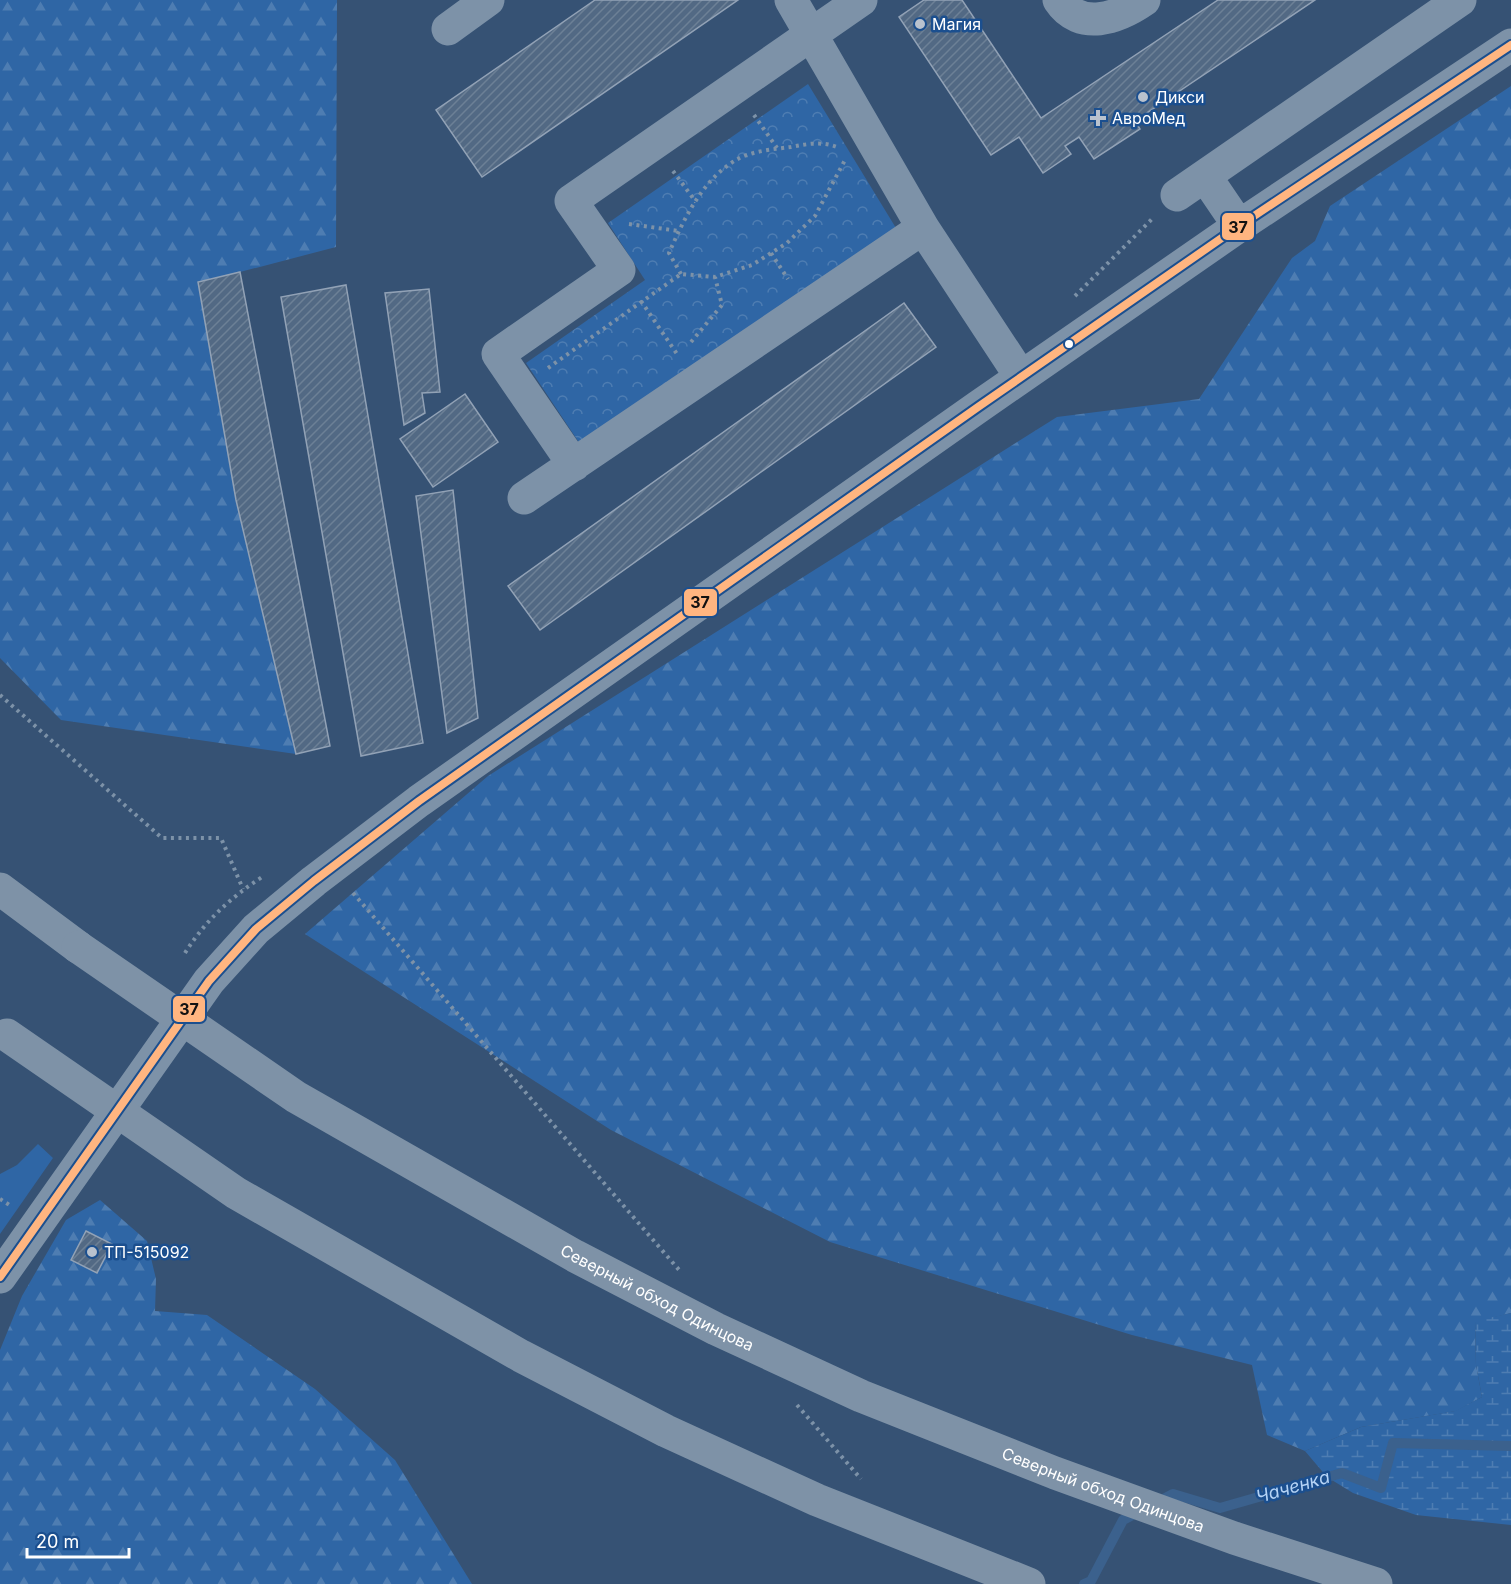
<svg xmlns="http://www.w3.org/2000/svg" width="1511" height="1584" font-family="Inter,sans-serif">
<style>
.grass{fill:#2f66a5}
.forest{fill:url(#forest-firs)}
.wetland{fill:url(#wetland-marsh)}
.park{fill:url(#park-crowns)}
.lines{fill:none;stroke-linecap:round;stroke-linejoin:round}
.stream{stroke:#3b618d;stroke-width:10}
.building{fill:url(#building-hatch);stroke:#92a2b6;stroke-width:1.5}
.path{stroke:#7d92a8;stroke-width:4;stroke-dasharray:3 4.5;stroke-linecap:butt}
.minor{stroke:#7d92a8;stroke-width:33}
.highway{stroke:#7e92a7;stroke-width:33}
.highway-bridge{stroke:#7e92a7;stroke-width:33}
.bus-1-casing{stroke:#1b4f8f;stroke-width:12}
.bus-1{stroke:#ffb580;stroke-width:8}
.poi-dot{fill:#b9c2ce;stroke:#1b4f8f;stroke-width:2}
.bus-dot{fill:#fff;stroke:#1b4f8f;stroke-width:2}
.labels{text-anchor:middle;stroke-width:5;stroke-linejoin:round;paint-order:stroke}
.poi-label{font-size:16px;fill:#fff;stroke:#1b4f8f;text-anchor:start}
.street-label{font-size:16px;fill:#fff;stroke:#1b4f8f}
.water-label{font-size:18px;font-style:italic;fill:#b5d3f5;stroke:#1b4f8f}
.line-badge{stroke:#1b4f8f;stroke-width:2}
.pale-badge-label{font-size:16px;text-anchor:middle;font-weight:bold;fill:#111}
</style>
<defs>
<pattern id="forest-firs" width="22" height="20" patternUnits="userSpaceOnUse" patternTransform="scale(1.5)"><rect width="22" height="20" fill="#2f66a5"/><path d="M5 1l3.5 6h-7zM16 11l3.5 6h-7z" fill="#4e7db2"/></pattern>
<pattern id="wetland-marsh" width="20" height="14" patternUnits="userSpaceOnUse" patternTransform="scale(1.5)"><rect width="20" height="14" fill="#2f66a5"/><path d="M1 5h8M5 5V1M11 12h8M15 12V8" fill="none" stroke="#4e7db2"/></pattern>
<pattern id="park-crowns" width="20" height="18" patternUnits="userSpaceOnUse" patternTransform="scale(1.5)"><rect width="20" height="18" fill="#2f66a5"/><path d="M2 6a3 3 0 1 1 6 0M12 15a3 3 0 1 1 6 0" fill="none" stroke="#4e7db2"/></pattern>
<pattern id="building-hatch" width="6" height="6" patternUnits="userSpaceOnUse" patternTransform="scale(1.5)"><rect width="6" height="6" fill="#526984"/><path d="M-1 1l2-2M0 6l6-6M5 7l2-2" fill="none" stroke="#6c8096"/></pattern>
</defs>
<rect width="100%" height="100%" fill="#365274"/>
<path class="grass" d="M38,1144L53,1158L0,1234V1174L17,1165Z"/>
<path class="forest" d="M0,0H337L336,247L198,283L236,500L296,754L61,720L0,658Z
M1511,86V1313L1475,1322L1476,1365L1482,1397L1456,1411L1361,1427L1305,1451L1267,1435L1252,1365L1132,1335L830,1242L611,1130L305,934L488,776L1057,417L1199,399L1292,258L1315,241L1330,206Z
M100,1200L147,1241L156,1279L155,1311L207,1315L315,1389L395,1460L472,1584H0V1350L22,1296L66,1220Z"/>
<path class="wetland" d="M1511,1313V1525L1416,1515L1353,1493L1327,1477L1305,1451L1361,1427L1455,1411L1482,1397L1476,1365L1475,1321Z"/>
<path class="park" d="M808,84L899,233L580,444L526,363L645,280L608,223Z"/>
<g class="lines">
<path class="stream" d="M1156,1503L1173,1494L1220,1508L1342,1473L1381,1488L1393,1443L1511,1446
M1084,1584L1091,1581L1123,1520L1140,1511"/>
</g>
<path class="building" d="M595,0H738L482,177L436,110Z
M924,0H962L1041,118L1218,0H1315L1135,121L1140,129L1094,159L1079,137L1065,146L1071,154L1043,173L1019,137L991,155L899,17Z
M240,272L330,746L296,754L236,500L198,282Z
M346,285L423,743L361,756L281,297Z
M429,289L440,392L422,393L425,413L404,425L385,293Z
M904,303L936,347L540,630L508,586Z
M465,394L498,442L433,487L400,439Z
M453,490L478,718L447,733L416,496Z
M86,1231L112,1244L97,1273L71,1260Z"/>
<g class="lines">
<path class="path" d="M754,115L777,148
M673,171L696,202
M629,224L679,231
M771,253L788,279
M681,274L669,253C684,219 702,180 736,160C751,151 774,149 791,147C807,144 821,141 837,147
M1075,296L1153,218
M641,301L677,354
M691,342L722,305L715,277
M548,368L681,274L715,277L752,265L787,243L815,216L845,160
M0,695L162,838H221L243,889
M353,893L680,1271
M185,953C205,921 230,898 262,877
M0,1199L11,1206
M797,1405L861,1479"/>
<path class="minor" d="M791,0L923,228L1021,377
M1059,0C1080,32 1118,18 1144,0
M448,29L488,0
M1205,176L1239,226
M1177,195L1460,0
M574,465L498,354L619,270L571,201L861,0
M524,498L923,228
M0,1277L209,981L256,929L314,881L419,801L978,407L1239,226L1511,45"/>
<path class="highway" d="M0,889L78,947"/>
<g class="highway-bridge">
<path id="s1" d="M78,947L296,1097L575,1256L716,1329L861,1396L1055,1473L1234,1538L1376,1584"/>
<path d="M7,1035L236,1193L521,1356L666,1431L817,1500L1029,1584"/>
</g>
<defs>
<path id="bus-1" d="M0,1277L209,981L256,929L314,881L419,801L978,407L1239,226L1511,45"/>
</defs>
<use href="#bus-1" class="bus-1-casing"/>
<use href="#bus-1" class="bus-1"/>
</g>
<g class="poi-dot">
<circle cx="920" cy="24" r="6"/>
<circle cx="1143" cy="97" r="6"/>
<path d="M1095 109h6v6h6v6h-6v6h-6v-6h-6v-6h6z"/>
<circle cx="92" cy="1252" r="6"/>
</g>
<circle class="bus-dot" cx="1069" cy="344" r="5"/>
<g class="labels">
<g class="poi-label">
<text x="932" y="30">Магия</text>
<text x="1155" y="103">Дикси</text>
<text x="1112" y="124">АвроМед</text>
<text x="104" y="1258">ТП-515092</text>
</g>
<g class="street-label">
<text dy="6" stroke="none"><textPath href="#s1" startOffset="678">Северный обход Одинцова</textPath></text>
<text dy="6" stroke="none"><textPath href="#s1" startOffset="1164">Северный обход Одинцова</textPath></text>
</g>
<g class="water-label">
<text transform="translate(1293 1487) rotate(-16)" y="6">Чаченка</text>
</g>
</g>
<g class="line-badge">
<rect x="1221" y="212" width="34" height="29" rx="6" fill="#ffb580"/>
<rect x="683" y="588" width="35" height="29" rx="6" fill="#ffb580"/>
<rect x="172" y="995" width="34" height="28" rx="6" fill="#ffb580"/>
</g>
<g class="pale-badge-label">
<text x="1238" y="233">37</text>
<text x="700" y="608">37</text>
<text x="189" y="1015">37</text>
</g>
<path d="M27 1548v9h102v-9" fill="none" stroke="#ffffff" stroke-width="3"/>
<text x="36" y="1548" font-size="18" fill="#ffffff" stroke="#1b4f8f" stroke-width="4.5" paint-order="stroke">20 m</text>
</svg>
